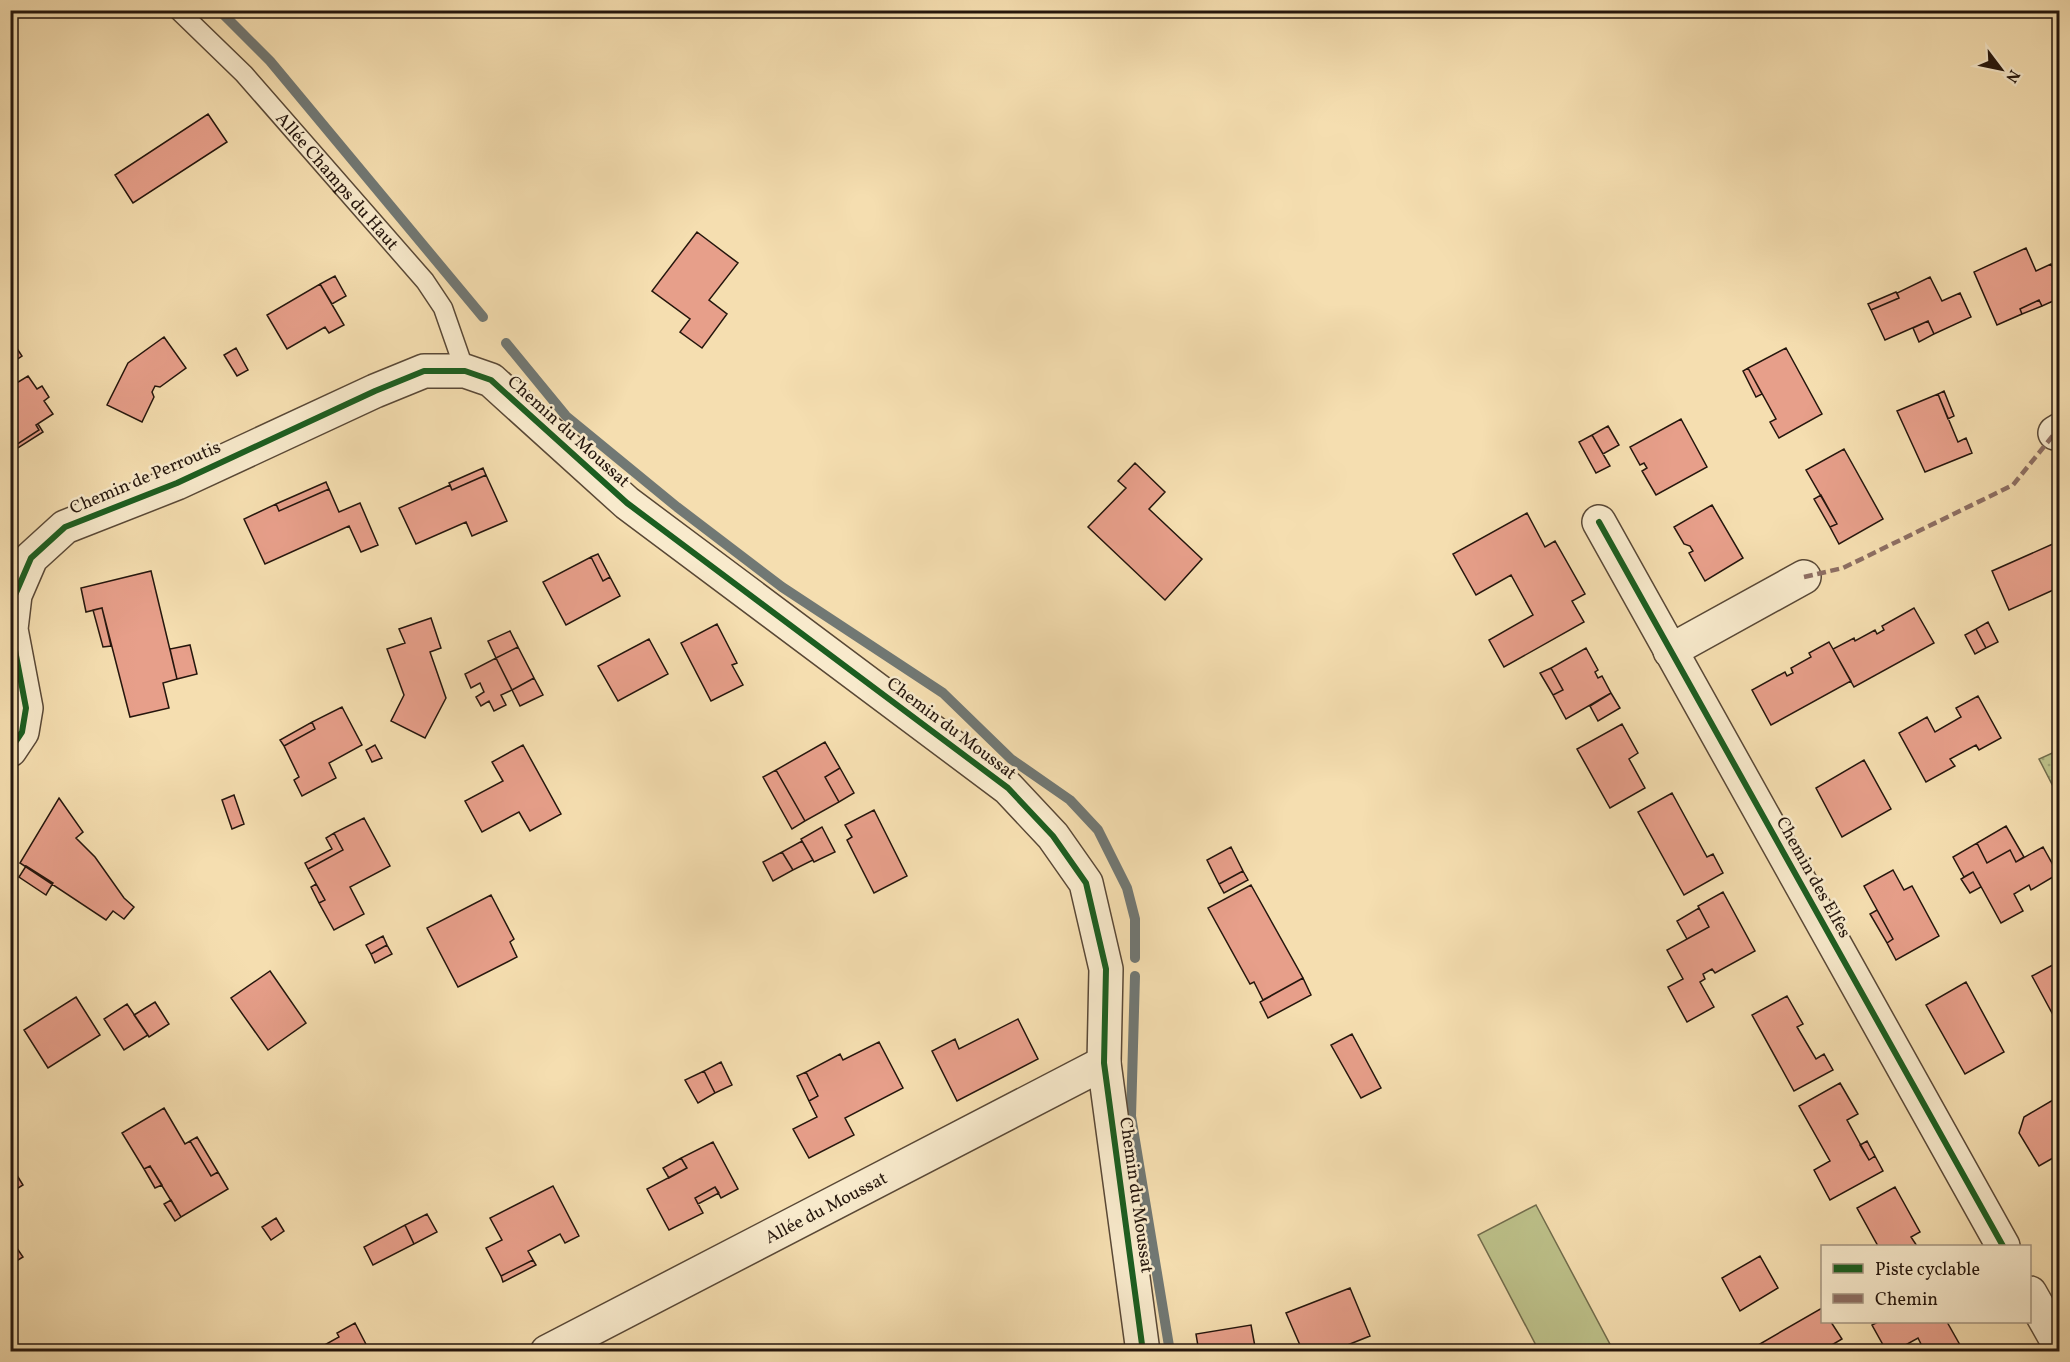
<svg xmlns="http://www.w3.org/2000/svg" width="2070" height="1362" font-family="Vollkorn,serif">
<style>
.grass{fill:url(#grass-dots);stroke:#716c4c;stroke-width:1.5}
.pitch{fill:#bdc18a;stroke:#716c4c;stroke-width:1.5}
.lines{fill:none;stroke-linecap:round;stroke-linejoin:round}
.stream{stroke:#717874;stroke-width:10}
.building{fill:#e79f8a;stroke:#25160d;stroke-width:1.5}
.service-casing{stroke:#594836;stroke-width:21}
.minor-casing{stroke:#594836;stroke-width:36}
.service{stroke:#f8eacc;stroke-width:18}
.minor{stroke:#f8eacc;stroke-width:33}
.quiet{stroke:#8d6e63;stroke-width:4.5;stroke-dasharray:9 4.5;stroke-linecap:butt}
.cycleway-casing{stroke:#f8eacc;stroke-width:10}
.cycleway{stroke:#1b5e20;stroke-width:6}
.labels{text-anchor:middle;stroke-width:5;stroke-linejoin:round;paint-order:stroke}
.street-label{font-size:18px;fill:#25160d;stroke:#f8eacc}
</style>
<defs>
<pattern id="grass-dots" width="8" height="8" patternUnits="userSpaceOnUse" patternTransform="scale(1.5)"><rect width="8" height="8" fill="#bdc18a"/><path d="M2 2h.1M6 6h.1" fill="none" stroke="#a2a576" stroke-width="1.8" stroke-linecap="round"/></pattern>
</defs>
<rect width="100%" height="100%" fill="#f5deb0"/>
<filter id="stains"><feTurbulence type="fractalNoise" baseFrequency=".00333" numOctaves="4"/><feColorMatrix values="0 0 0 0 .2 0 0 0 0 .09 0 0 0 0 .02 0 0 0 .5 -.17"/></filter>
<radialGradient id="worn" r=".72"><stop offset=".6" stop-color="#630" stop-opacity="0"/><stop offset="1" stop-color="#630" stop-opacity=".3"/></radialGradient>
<path class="grass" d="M2059,750V798L2039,759Z"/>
<path class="pitch" d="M1536,1205L1612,1348L1606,1351H1539L1478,1235Z"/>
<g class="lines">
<path class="stream" d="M219,10L270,61L483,317
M506,343L566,416L677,507L782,587L943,693L1011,759L1070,800L1098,830L1127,888L1135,919V958
M1135,976L1131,1116L1170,1352"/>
</g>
<path class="building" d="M208,114L227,142L133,203L115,175Z
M697,232L738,263L709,300L727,314L702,348L680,332L690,319L652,291Z
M2026,248L2036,271L2051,264L2060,284V298L2042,306L2039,300L2020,309L2022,314L1997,325L1974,272Z
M335,276L346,296L332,304L320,284Z
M1930,277L1942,301L1960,293L1971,317L1934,334L1928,321L1885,340L1871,310L1899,298L1897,293Z
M320,284L344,325L329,333L325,327L287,349L267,315Z
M1896,292L1899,298L1871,310L1868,304Z
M2039,300L2042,306L2022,314L2020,309Z
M1928,321L1934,334L1919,342L1913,328Z
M164,337L186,368L160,387L155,386L152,392L154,397L142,422L107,405L128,363Z
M12,341L22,356L10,364V342Z
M236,348L248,370L237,376L224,355Z
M1786,348L1822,414L1779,438L1770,422L1776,419L1748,368Z
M1748,368L1762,394L1756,397L1743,371Z
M28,376L37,389L42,386L49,397L44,401L53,414L36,425L39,430L16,445L14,442L10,445V396L14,394L10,387Z
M1944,391L1954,416L1948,419L1938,394Z
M1938,394L1958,442L1966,438L1972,453L1925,472L1897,411Z
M1681,419L1707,467L1656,495L1642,471L1647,468L1644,463L1640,465L1630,447Z
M38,424L43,432L10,453V445L14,442L16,445L39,430L36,425Z
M1608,426L1619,445L1603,454L1592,435Z
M1592,435L1610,466L1596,473L1579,442Z
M1844,449L1883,519L1839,544L1830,527L1837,524L1806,470Z
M1135,463L1165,492L1149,509L1202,559L1165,600L1088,527L1126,488L1118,481Z
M483,468L486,475L452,490L449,483Z
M486,475L507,521L472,536L466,522L416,544L399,508L450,485L452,490Z
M326,482L329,489L279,511L276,504Z
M329,489L339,512L360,503L378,545L361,552L349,526L265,564L244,519L276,504L279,511Z
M1821,495L1837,524L1830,527L1814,499Z
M1712,505L1743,558L1705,581L1689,553L1693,551L1690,546L1684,544L1674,527Z
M1527,513L1545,547L1555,541L1585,594L1572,601L1584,622L1504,667L1489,640L1533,615L1511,575L1476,595L1453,554Z
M2055,543L2060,553V587L2009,610L1992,571Z
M598,554L610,577L603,581L591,557Z
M591,557L603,581L610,577L620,596L566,625L543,582Z
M151,571L177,679L163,683L169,708L130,717L102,608L86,612L81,588Z
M102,608L111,646L103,647L93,610Z
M1914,608L1934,643L1854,687L1833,649L1854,638L1855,641L1875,630L1877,634L1884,630L1882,626Z
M431,618L441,648L430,652L446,698L425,738L391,721L404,695L387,649L405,643L399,629Z
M1988,622L1998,642L1986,648L1976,629Z
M717,624L737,663L732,665L743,685L711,701L681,643Z
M1976,629L1986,648L1975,654L1965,635Z
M510,631L518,647L496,658L488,641Z
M649,639L668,674L618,701L598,666Z
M1829,642L1851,681L1771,725L1752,690L1785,672L1787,676L1793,673L1791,668L1811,657L1809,653Z
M190,645L197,674L177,679L170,649Z
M518,647L534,678L512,690L496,658Z
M1586,648L1598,670L1595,672L1598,678L1602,676L1611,693L1566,719L1553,695L1563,690L1551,668Z
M496,658L512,690L501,695L506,705L494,711L489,701L481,706L476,697L484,692L480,683L471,688L465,674Z
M1551,668L1563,690L1553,695L1540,673Z
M534,678L543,695L520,706L512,690Z
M1611,693L1620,708L1598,721L1590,706Z
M1978,696L2001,738L1979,750L1976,745L1950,759L1955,766L1926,782L1899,733L1927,717L1935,732L1961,717L1956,708Z
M342,707L362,745L329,763L336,778L302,796L294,780L299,777L284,746L315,729L312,722Z
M312,722L315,729L284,746L280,740Z
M1622,724L1638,753L1629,759L1645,788L1610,808L1577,749Z
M825,742L840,768L825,777L839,802L805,821L776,770Z
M375,745L382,758L372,762L366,750Z
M523,745L561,814L530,831L519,812L482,832L465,801L503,781L492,762Z
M1864,760L1891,809L1842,837L1816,788Z
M840,768L854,793L839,802L825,777Z
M776,770L805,821L792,829L763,777Z
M1672,793L1707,857L1713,854L1723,873L1684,895L1638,812Z
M234,795L244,824L232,829L222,800Z
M59,798L83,832L76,838L95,857L124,898L134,907L124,919L113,911L106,920L20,863Z
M874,810L907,876L874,893L847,840L852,837L845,825Z
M364,818L390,866L350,887L364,914L334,930L319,903L325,900L308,869L343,850L334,833Z
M2006,826L2024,857L2016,862L2010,850L1987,863L1977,843Z
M822,827L835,852L814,862L801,839Z
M334,833L343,850L308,869L305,863L332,849L326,838Z
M802,841L813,860L793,870L782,852Z
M1977,843L1987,863L2010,850L2016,862L2043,847L2058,874L2031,890L2029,885L2014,894L2023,911L2001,923L1973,872L1964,877L1953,857Z
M1231,847L1243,871L1219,884L1207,860Z
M782,852L793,870L773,881L763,862Z
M26,866L53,883L46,895L19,877Z
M1893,870L1904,890L1912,886L1939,936L1896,960L1887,943L1893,939L1864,886Z
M1243,871L1248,880L1224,893L1219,884Z
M1973,872L1981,887L1970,893L1961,879Z
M316,884L325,900L319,903L311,887Z
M1251,885L1303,978L1263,1000L1254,982L1250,984L1208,908Z
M1723,892L1755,951L1715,973L1712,969L1703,974L1705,979L1700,982L1714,1007L1687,1022L1668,987L1683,979L1667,950L1709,927L1698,906Z
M491,895L514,939L510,942L517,957L458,987L427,928Z
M1699,908L1709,927L1687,939L1677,921Z
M1877,910L1893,939L1887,943L1870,914Z
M383,936L387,945L371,954L366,945Z
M387,945L392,954L375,963L371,954Z
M2060,961V1008L2052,1013L2032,976Z
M270,971L306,1023L268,1050L231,998Z
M1303,978L1311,995L1268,1018L1260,1002Z
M1966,982L2004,1052L1965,1074L1926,1005Z
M1787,996L1803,1024L1797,1027L1816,1059L1824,1054L1833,1070L1794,1091L1752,1015Z
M76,997L100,1035L48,1068L24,1030Z
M155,1002L169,1024L149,1037L134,1015Z
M127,1004L148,1035L124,1050L104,1019Z
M1018,1019L1038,1059L957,1101L932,1051L955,1039L959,1049Z
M1352,1034L1381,1088L1361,1098L1331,1045Z
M879,1042L903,1088L845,1118L854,1135L809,1158L793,1129L817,1117L809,1101L818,1096L806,1072L840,1054L843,1060Z
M721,1062L732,1085L715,1093L704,1071Z
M704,1071L715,1093L698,1103L685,1080Z
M806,1072L818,1096L809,1101L797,1076Z
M1840,1083L1858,1114L1847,1120L1869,1160L1875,1156L1883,1171L1830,1200L1814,1170L1830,1161L1799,1106Z
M2058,1097L2060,1154L2039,1166L2019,1133L2024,1117Z
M164,1108L185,1144L190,1141L211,1176L218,1172L228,1189L181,1217L150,1166L144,1169L122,1133Z
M197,1137L218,1172L211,1176L190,1141Z
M1867,1141L1875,1156L1869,1160L1860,1145Z
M713,1142L738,1189L721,1198L715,1187L695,1198L703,1213L669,1230L647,1189L687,1168L681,1158Z
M681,1158L687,1168L669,1178L663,1168Z
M10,1164L23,1185L10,1193Z
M150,1166L162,1185L155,1188L144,1169Z
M553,1186L579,1236L565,1243L560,1234L528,1251L533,1260L501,1276L486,1248L502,1240L490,1218Z
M715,1187L719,1193L698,1204L695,1198Z
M1895,1187L1920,1232L1911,1237L1917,1246H1878L1857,1208Z
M171,1200L181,1217L175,1221L164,1204Z
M427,1214L437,1232L414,1244L405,1225Z
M276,1218L284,1231L271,1240L262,1227Z
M405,1225L414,1244L373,1265L364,1247Z
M10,1238L23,1257L10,1265Z
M1760,1256L1778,1288L1740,1311L1722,1278Z
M533,1260L536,1265L503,1282L501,1276Z
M1350,1288L1370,1336L1330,1352H1303L1286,1313Z
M1822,1308V1322H1831L1842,1339L1830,1346L1834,1352H1746Z
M1878,1322H1947L1960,1345L1948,1352H1925L1918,1338L1893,1352H1887L1872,1325Z
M355,1323L370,1352H312L339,1337L337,1333Z
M1251,1325L1256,1352H1199L1196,1334Z"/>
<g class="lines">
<defs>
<g id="service">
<path id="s1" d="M178,10L244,74L425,281L443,308L465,371"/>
</g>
<g id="minor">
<path d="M2055,433L2060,430"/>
<path d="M1599,522L2003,1246"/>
<path d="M1670,651L1804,577"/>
<path d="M10,750L22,732L26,708L11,629L15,595L31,558L65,527L177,483L375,391L424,371H465L491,380L627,503L1008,788L1053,836L1086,883L1106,969L1104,1063L1143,1352"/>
<path d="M2030,1293L2060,1346"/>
<path id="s2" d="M547,1352L1104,1063"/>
</g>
</defs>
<use href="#service" class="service-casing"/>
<use href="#minor" class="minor-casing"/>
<use href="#service" class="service"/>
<use href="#minor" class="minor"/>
<path class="quiet" d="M1804,577L1843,568L2013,485L2055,433"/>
<defs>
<path id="cycleway" d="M1599,522L2003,1246
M10,750L22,732L26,708L11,629L15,595L31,558L65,527L177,483L375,391L424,371H465L491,380L627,503L1008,788L1053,836L1086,883L1106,969L1104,1063L1143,1352"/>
</defs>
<use href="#cycleway" class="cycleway-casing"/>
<use href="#cycleway" class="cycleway"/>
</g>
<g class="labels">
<g class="street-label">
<text dy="6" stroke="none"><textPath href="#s1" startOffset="234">Allée Champs du Haut</textPath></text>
<text transform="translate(569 431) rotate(42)" y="6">Chemin du Moussat</text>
<text transform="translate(145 477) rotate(-23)" y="6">Chemin de Perroutis</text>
<text transform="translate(952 728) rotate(37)" y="6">Chemin du Moussat</text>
<text transform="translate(1814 877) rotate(61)" y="6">Chemin des Elfes</text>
<text transform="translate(1137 1195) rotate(82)" y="6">Chemin du Moussat</text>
<text dy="6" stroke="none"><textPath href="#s2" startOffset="314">Allée du Moussat</textPath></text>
</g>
</g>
<rect width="2070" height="1362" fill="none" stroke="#f5deb0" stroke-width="36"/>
<rect x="12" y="12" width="2046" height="1338" fill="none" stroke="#25160d" stroke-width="3"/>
<rect x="18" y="18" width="2034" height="1326" fill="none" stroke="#25160d" stroke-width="1.5"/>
<rect x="1821" y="1245" width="210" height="78" fill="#f8eacc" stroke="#a49580" stroke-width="1.5"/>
<rect x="1833" y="1264" width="30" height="9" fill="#1b5e20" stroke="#a49580" stroke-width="1.5"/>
<text x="1875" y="1275" font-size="18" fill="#25160d">Piste cyclable</text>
<rect x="1833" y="1294" width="30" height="9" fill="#8d6e63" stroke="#a49580" stroke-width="1.5"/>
<text x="1875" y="1305" font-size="18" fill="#25160d">Chemin</text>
<g transform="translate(2001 69) rotate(122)" stroke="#f8eacc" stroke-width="4.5" paint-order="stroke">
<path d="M0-4.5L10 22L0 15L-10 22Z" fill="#25160d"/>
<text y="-9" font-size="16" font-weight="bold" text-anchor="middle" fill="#25160d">N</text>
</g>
<rect width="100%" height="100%" filter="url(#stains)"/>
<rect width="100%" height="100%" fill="url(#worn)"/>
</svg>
